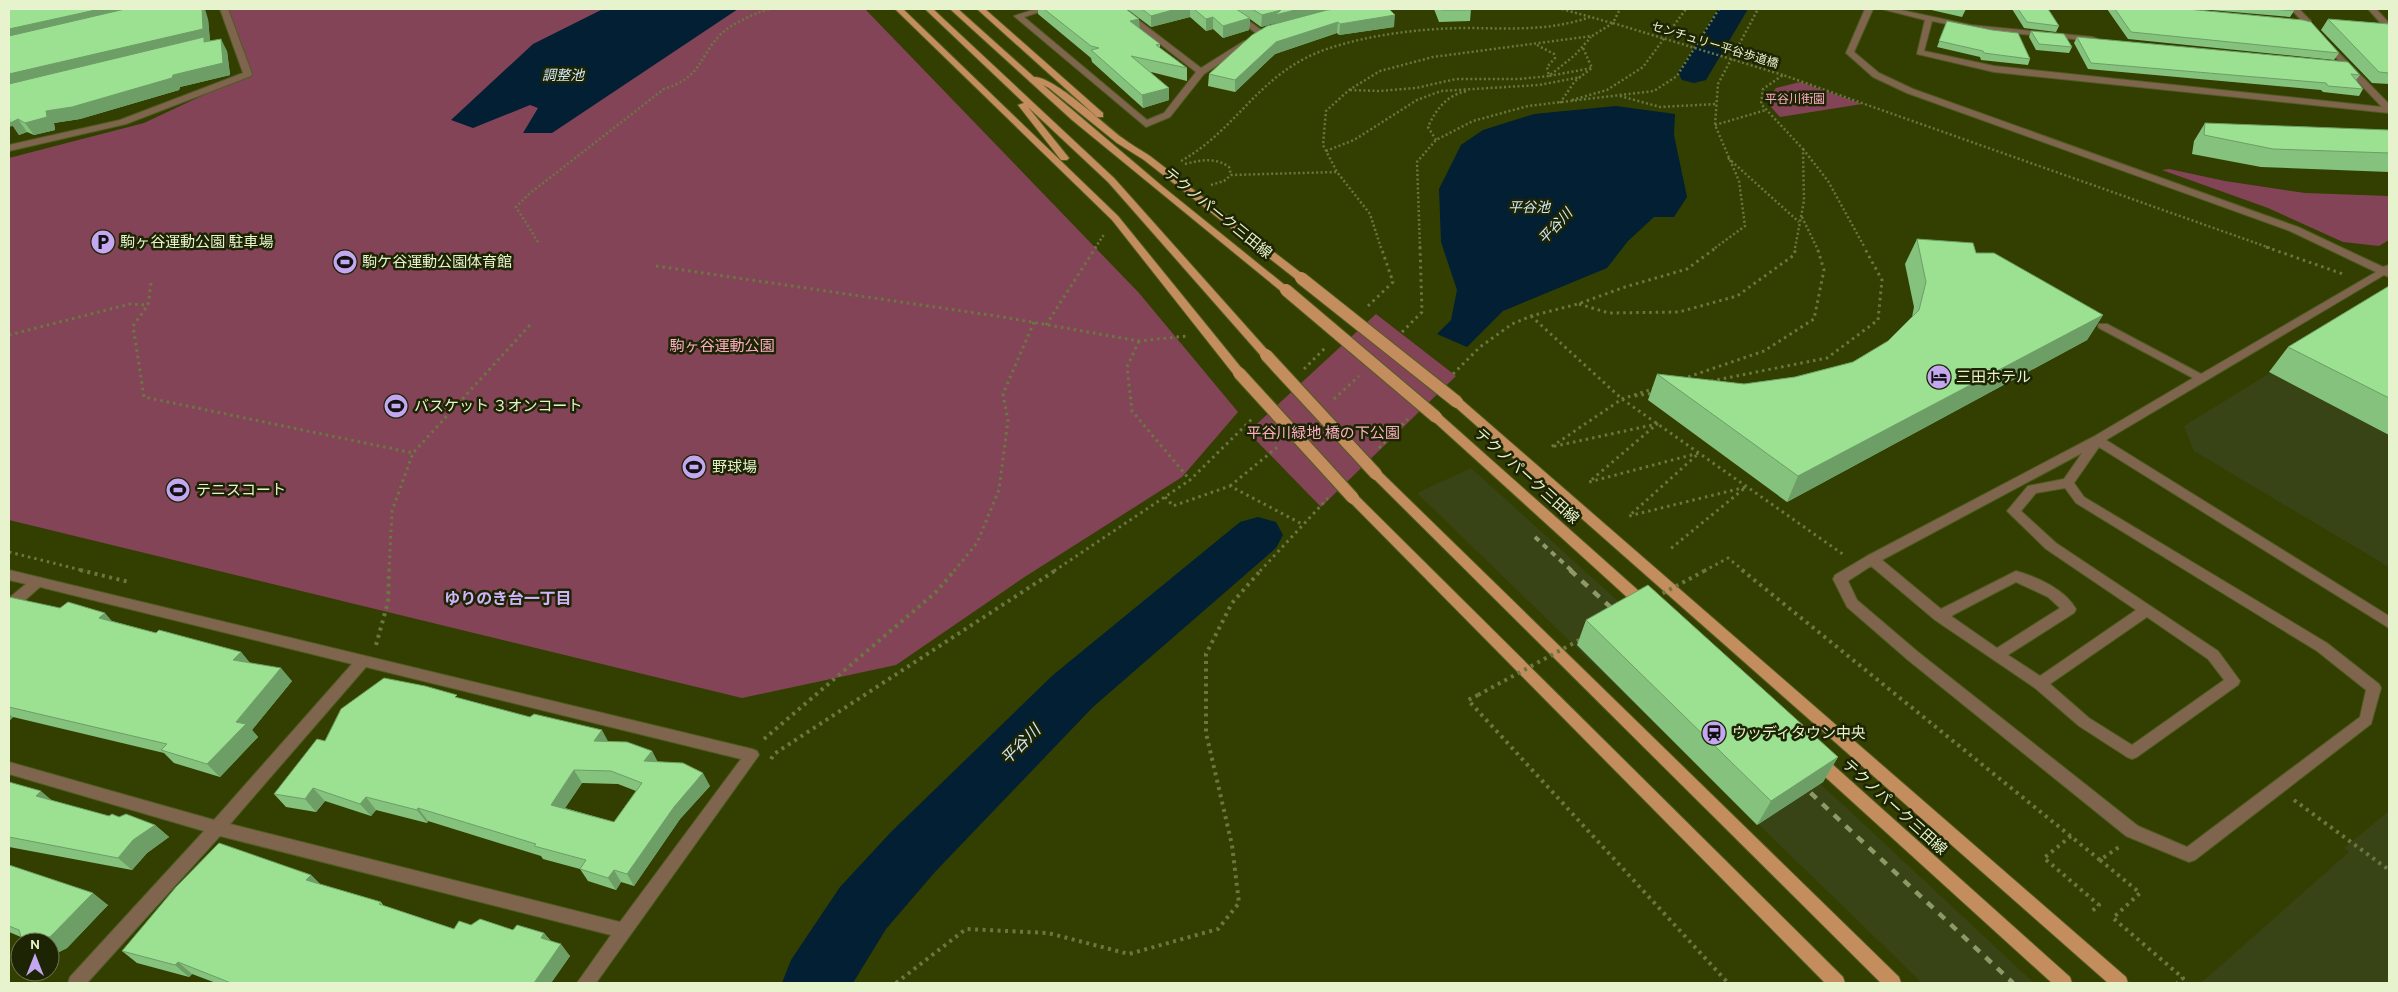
<svg xmlns="http://www.w3.org/2000/svg" width="2398" height="992" font-family="Overpass,'Noto Sans JP',sans-serif">
<style>
.built{fill:#384415}
.green{fill:#844458}
.water{fill:#021f33}
.lines{fill:none;stroke-linecap:round;stroke-linejoin:round}
.river{fill:#021f33;fill-rule:evenodd}
.minor-casing{stroke:#4f5c21;stroke-width:2}
.major-casing{stroke:#4f5c21;stroke-width:2}
.path-far2{stroke:#6a773f;stroke-width:2.5;stroke-dasharray:2 2.5;stroke-linecap:butt}
.path-far1{stroke:#6a773f;stroke-width:3;stroke-dasharray:2.5 4;stroke-linecap:butt}
.path{stroke:#6a773f;stroke-width:4;stroke-dasharray:3 4.5;stroke-linecap:butt}
.minor{fill:#7f644e;fill-rule:evenodd}
.major{fill:#c38d5e;fill-rule:evenodd}
.rail-far1{stroke:#8d9966;stroke-width:4;stroke-dasharray:5.5 5.5;stroke-linecap:butt}
.rail{stroke:#8d9966;stroke-width:4.5;stroke-dasharray:8 8;stroke-linecap:butt}
.major-bridge-casing{stroke:#4f5c21;stroke-width:14;stroke-linecap:butt}
.path-bridge-far1{stroke:#6a773f;stroke-width:2.5;stroke-dasharray:2 2.5;stroke-linecap:butt}
.path-bridge{stroke:#6a773f;stroke-width:4;stroke-dasharray:3 4.5;stroke-linecap:butt}
.major-bridge{stroke:#c38d5e;stroke-width:12}
.wall{fill:#85c27d;fill-rule:evenodd}
.shaded-wall{fill:#6c9e66}
.building{fill:#9be191;stroke:#6c9e66;fill-rule:evenodd}
.labels{text-anchor:middle;stroke-width:5;stroke-linejoin:round;paint-order:stroke}
.far-street-label{font-size:12px;fill:#e7f3cc;stroke:#1c2403}
.far-park-label{font-size:12px;fill:#fdaec4;stroke:#1c2403}
.far-water-label{font-size:14px;font-style:italic;fill:#d2e7f8;stroke:#1c2403}
.street-label{font-size:15px;fill:#e7f3cc;stroke:#1c2403}
.poi-label{font-size:15px;fill:#e7f3cc;stroke:#1c2403;text-anchor:start}
.park-label{font-size:15px;fill:#fdaec4;stroke:#1c2403}
.neighbourhood-label{font-size:16px;font-weight:bold;fill:#cfb4fa;stroke:#1c2403}
.water-label{font-size:16px;font-style:italic;fill:#d2e7f8;stroke:#1c2403}
</style>
<rect width="100%" height="100%" fill="#323f00"/>
<path class="built" d="M2375,308L2389,309V567L2194,451L2184,426Z
M1471,468L1839,801L2034,983H1922L1417,493Z
M2389,811V983H2201L2349,852L2344,848Z"/>
<path class="green" d="M224,9H865L1139,293L1238,412L1182,477L1023,578L896,665L742,698L9,520V158L144,123L248,74Z
M1800,82L1862,104L1780,117L1771,107L1770,96L1776,88Z
M2169,169L2225,181L2305,193L2389,196V240L2379,246L2343,242L2268,208L2162,170Z
M1376,314L1456,376L1321,507L1248,432Z"/>
<path class="water" d="M603,9H738L552,133H523L538,108L530,105L473,128L451,120L533,44Z
M1616,106L1675,114L1674,135L1687,197L1674,217H1654L1628,241L1607,268L1503,311L1467,347L1437,334L1451,320L1457,290L1441,242L1439,189L1461,145L1483,130L1534,114Z"/>
<g class="lines">
<path class="river" d="M1718,9H1748L1706,80L1694,83L1682,80L1678,73Z
M1258,517L1276,522L1283,535L1276,548L1093,707L935,872L886,929L853,983H782L791,960L840,887L891,832L1053,675L1240,522Z"/>
<defs>
<path id="minor" d="M220,9H228L252,74L251,76L126,124L9,151V145L120,120L243,73Z
M1036,9H1048L1024,17L1147,120L1164,113L1196,72L1115,9H1124L1201,68L1244,41L1251,43L1204,74L1170,117L1146,127L1014,16Z
M1223,9H1232L1267,34L1260,36Z
M1865,9H1873L1854,52L1879,73L1913,89L2298,227L2383,267L2389,265V277L2384,275L2106,440L2389,616V628L2099,447L2074,483L2084,497L2327,643L2379,684L2381,688L2371,724L2195,860L2189,862L2126,836L1908,660L1847,607L1833,579L1835,575L1867,556L2093,437L2193,378L2099,328L2098,326L2099,324H2107L2201,374L2376,272L2290,231L1907,93L1873,77L1846,53ZM2082,453L2064,479L2028,486L2007,511L2046,549L2136,610L2040,676L2008,655L2074,613L2076,609C2065,589 2037,577 2016,571L1941,609L1882,560ZM2065,488L2076,503L2317,651L2366,690L2360,717L2187,847L2138,826L1918,652L1857,600L1848,581L1871,566L1935,620L2035,688L2079,726L2127,757L2132,759L2137,757L2238,685L2240,681L2218,651L2056,543L2021,511L2036,493ZM2016,582L2048,597L2060,608L1997,648L1951,616ZM2147,617L2208,659L2224,680L2132,745L2089,718L2050,684Z
M1882,9H1896L1971,25L2093,37L2097,39L2093,41L1971,29L1932,21L1924,51L1994,66L2382,107L2344,67L2331,65V61H2339L2323,43L2327,41L2389,104V113L1994,72L1917,54L1925,20Z
M2291,9H2299L2311,21V25L2292,24V20H2301Z
M2368,9H2376L2389,23V29H2386Z
M9,570L752,749L757,751L759,755L596,983H577L611,935L220,836L87,983H68L70,977L204,831L9,774V762L214,820L352,664L40,587L14,610L9,611V598L26,584L9,580ZM366,667L741,759L620,922L230,824Z"/>
<path id="major" d="M895,9H903L1118,216L1243,370L1245,373L1243,376H1235L1112,220Z
M925,9H933L1114,178L1270,353L1272,355L1270,357H1262L1108,182L1028,107L1069,158L1067,160H1061L1018,105L1024,103Z
M950,9H958L1034,77C1053,76 1104,124 1121,137C1130,144 1141,150 1150,156L1305,276V280H1297L1144,160L1117,143L1049,88L1043,85L1162,186L1291,290L1286,293L1282,292L1072,120Z
M977,9H985L1103,113V117H1097Z
M1457,398L1461,399L2126,977L2128,983H2108L1453,405L1451,402L1453,399Z
M1436,413L1440,414L1649,600L1651,604L1649,608H1639L1432,420L1430,417Z
M1376,470L1380,471L1899,977L1901,983H1881L1372,477L1370,474Z
M1353,494L1357,495L1843,977L1845,983H1825L1349,501L1347,498L1349,495Z
M1817,754L1822,755L2070,977L2072,983H2052L1812,765L1809,760L1812,755Z"/>
</defs>
<use href="#minor" class="minor-casing"/>
<use href="#major" class="major-casing"/>
<path class="path-far2" d="M1562,9L1612,23
M1537,45L1554,54L1555,58L1547,67L1549,76L1592,68L1583,48
M1350,90L1379,91L1416,88L1456,79H1519L1549,76L1575,55L1591,37
M1620,96L1660,107L1717,104
M1572,100L1607,90L1643,67L1686,9
M1560,103L1575,81L1592,68
M1715,125L1766,110
M1436,140L1428,127C1436,109 1447,95 1467,91
M1803,149L1828,181L1865,248
M1326,151L1354,140L1417,100L1441,91L1539,85L1581,77
M1728,158L1799,222
M1181,161C1238,129 1258,74 1324,50C1367,35 1416,29 1462,28C1506,28 1548,32 1590,17
M1185,164C1201,160 1215,157 1229,167L1231,175
M1211,185L1224,181L1231,175L1337,172
M1802,217L1817,248
M538,242L516,207L529,194L664,89C702,77 698,58 721,34C731,24 757,12 770,9
M1095,248L1105,233
M1381,248L1370,214L1337,172L1323,145L1326,111L1349,90L1380,71L1433,57L1592,36L1613,23L1620,9
M1420,248L1417,162L1436,140L1473,121L1528,106L1654,91L1677,76L1719,9
M1715,248L1745,226L1739,181L1715,125L1718,84L1758,9
M1795,248L1804,201L1803,149L1761,104L1763,89L1783,75L2270,248"/>
<path class="path-far1" d="M2266,247L2343,274
M656,266L1003,317L1139,341L1187,336
M151,283L148,305L133,326L144,397L413,453
M1579,304L1609,313L1679,312L1737,296L1794,255L1796,247
M1368,306L1393,282L1381,247
M1531,316L1622,399L1844,555
M1046,325L1096,247
M1402,332L1422,312L1420,247
M9,335L130,304L148,305
M1139,341L1127,367L1132,411L1190,480
M1304,369L1326,347
M1453,374L1480,347L1512,324L1531,316L1578,304L1625,287L1687,269L1717,247
M1682,379L1764,351L1814,319L1824,270L1817,247
M1711,381L1827,358L1878,320L1882,280L1864,247
M1655,388L1622,399L1551,447L1657,424L1589,482L1699,453L1629,516L1746,487L1669,550
M1635,396L1653,393
M1334,399L1359,376
M1379,448L1408,419
M1230,486L1280,445
M1165,497L1173,506L1230,486L1302,524
M9,552L85,571
M389,571L392,511L413,453L530,325
M954,571L977,543L999,490L1008,420L1003,394L1034,322
M1054,571L1190,480L1254,417
M1260,571L1328,498
M1704,571L1728,558L1744,571"/>
<path class="path" d="M80,570L129,582
M1742,570L2100,860L2119,847
M1704,571L1706,570
M376,645L388,602L389,570
M1478,695L1468,700L1728,983
M764,739L936,592L955,570
M771,759L774,754L1056,570
M2294,800L2389,870
M2071,836L2044,858L2099,905L2091,912
M2100,860L2140,893L2113,918L2183,978L2177,983
M896,983L966,929L1048,933L1129,954L1218,929L1239,903L1232,845L1206,733V654L1232,603L1261,570"/>
<use href="#minor" class="minor"/>
<use href="#major" class="major"/>
<path class="rail-far1" d="M1535,537L1572,571"/>
<path class="rail" d="M1570,570L1619,615
M1799,782L2013,983"/>
<defs>
<path id="major-bridge" d="M1301,278L1457,402
M1286,290L1436,417
M1266,355L1376,474
M1239,373L1353,498"/>
</defs>
<use href="#major-bridge" class="major-bridge-casing"/>
<path class="path-bridge-far1" d="M1613,23L1783,75"/>
<path class="path-bridge" d="M1656,597L1704,571
M1478,695L1583,638"/>
<use href="#major-bridge" class="major-bridge"/>
</g>
<path class="wall" d="M9,9L208,19L210,41L227,51L230,75L180,87L179,90L80,119L54,123L55,130L34,135L27,132L19,135L13,126Z
M1038,9H1126L1140,29L1160,44V48L1187,68V81L1151,72L1169,100L1143,108L1092,62L1091,58L1038,14Z
M1127,9H1389L1394,27L1339,35L1337,33L1275,54L1235,92L1208,86L1209,74L1274,24L1275,23L1261,27L1250,19L1249,30L1223,38L1213,29L1206,31L1190,17L1151,27Z
M1434,9H1471L1470,21L1439,22Z
M1927,9H1966L1962,17Z
M2012,9H2048L2059,26L2056,32L2024,28Z
M2107,9H2187L2339,53L2334,60L2128,39Z
M2199,9H2292L2294,11L2290,17Z
M2328,19L2389,24V84L2372,83L2321,30Z
M1947,21L2030,59L2028,65L1981,60L1980,57L1937,47Z
M2031,31L2072,47L2069,53L2036,50L2029,37Z
M2077,37L2360,75L2356,80L2363,89L2359,96L2323,92L2321,90L2088,69L2074,43Z
M2205,123L2389,153V172L2261,167L2192,154L2194,141Z
M1917,239L1976,253L2103,315L2087,340L1787,502L1648,400L1657,374L1744,384L1795,377L1853,362L1888,341L1912,317L1914,307L1905,264Z
M2389,286V435L2269,372L2288,347Z
M9,597L112,621L156,633L241,652L250,663L292,681L252,730L258,737L220,777L174,763L164,753L13,717L10,720L9,719Z
M1586,620L1838,757L1823,782L1757,825L1577,645Z
M459,698L608,742L652,751L657,762L710,786L680,819L634,886L621,882L616,890L588,881L580,869L543,859L541,856L428,821L427,823L376,810L371,816L325,801L316,812L286,807L274,794L325,741ZM582,783L618,784L636,791L614,822L565,808Z
M9,782L52,801L109,816L119,817L155,825L169,837L147,853L132,870L9,847Z
M9,865L108,905L67,948L57,953L50,952V942H28L21,937L9,932Z
M311,875L320,884L381,902L384,906L454,929L471,925L544,933L550,940L570,956L551,983H216L192,974L189,977L137,963L122,951Z"/>
<path class="shaded-wall" d="M100,9H159L9,43V29Z
M202,9H205L208,19L210,41L9,88V74Z
M1176,9H1190V17L1151,27V16Z
M1299,9H1341L1274,26L1275,23L1261,27L1262,15L1281,10Z
M1395,15L1394,27L1339,35L1340,24Z
M1213,17V29L1206,31V19Z
M1250,18L1249,30L1223,38V26Z
M1139,19L1140,31L1130,21Z
M1338,22L1337,33L1275,54L1235,92V80L1276,42Z
M221,39L227,51L230,75L180,87L179,90L80,119L54,123L55,130L34,135L25,123L46,111L173,75Z
M1169,88V100L1143,108L1142,95Z
M9,112L18,119L27,132L19,135L13,126L9,127Z
M2103,315L2087,340L1787,502L1798,476Z
M105,613L117,627L99,618Z
M241,652L252,666L233,660Z
M281,668L292,681L252,730L258,737L220,777L207,764L236,722Z
M9,714L13,717L10,720L9,719Z
M602,730L609,743L594,741Z
M652,751L659,764L644,761Z
M1838,757L1823,782L1757,825L1771,801Z
M574,770L582,783L559,817L551,805Z
M703,773L710,786L680,819L634,886L627,874L674,807Z
M313,788L325,801L316,812L305,799Z
M41,791L56,804L36,796Z
M366,797L376,810L371,816L360,804Z
M418,808L428,821L427,823L417,810Z
M155,825L169,837L147,853L132,870L118,858L133,840Z
M614,870L621,882L616,890L608,878Z
M311,875L323,887L306,880Z
M93,893L108,905L67,948L57,953L50,948V942L41,941Z
M544,933L553,945L541,938Z
M561,944L570,956L551,983H534Z
M178,962L192,974L189,977L175,965Z"/>
<path class="building" d="M9,9H100L9,29Z
M125,9H202L203,29L9,74V36Z
M1044,9H1126L1139,19L1130,21L1160,44L1156,45L1187,68L1131,56L1169,88L1142,95L1091,50L1099,48L1091,46Z
M1142,9H1176L1151,16Z
M1194,9H1236L1250,18L1223,26L1213,17L1206,19Z
M1252,9H1299L1275,15L1281,10L1262,15Z
M1336,9H1389L1395,15L1340,24L1338,22L1276,42L1235,80L1209,74L1252,35L1267,26L1327,10Z
M1440,9H1471V10H1441Z
M2018,9H2048L2059,26L2027,22Z
M2115,9H2187L2303,20L2311,22L2339,53L2131,32Z
M2273,9H2292L2294,11Z
M2328,19L2389,24V73L2379,72Z
M1947,21L1992,30L2018,33L2030,59L1984,53L1983,51L1939,41Z
M2031,31L2064,34L2072,47L2039,44Z
M204,37V42L221,39L223,63L173,75L172,78L72,107L46,111L47,117L25,123L18,119L10,123L9,112V84Z
M2077,37L2348,62L2360,75L2351,74L2363,89L2328,86L2326,83L2091,63Z
M2205,123L2389,130V153L2273,149L2204,135Z
M1917,239L1973,243L1976,253H1994L2103,315L1798,476L1657,374L1744,384L1795,377L1853,362L1888,341L1919,310L1926,282Z
M2389,286V398L2288,347Z
M1648,585L1838,757L1771,801L1586,620Z
M9,597L60,608L68,602L105,613L99,618L156,633L159,630L241,652L233,660L281,668L236,722L246,724L207,764L161,750L167,744L9,707Z
M384,678L425,686L457,695L455,697L530,717L534,714L602,730L594,741L627,742L652,751L644,761L683,763L703,773L674,807L627,874L614,870L608,878L580,869L586,860L534,846L536,844L418,808L417,810L366,797L360,804L313,788L305,799L274,794L317,739L325,741L341,709ZM574,770L611,771L642,783L614,822L551,805Z
M9,782L41,791L36,796L109,816L112,814L119,817L126,814L155,825L133,840L118,858L9,837Z
M219,843L311,875L306,880L381,902L379,904L454,929L459,921L471,925L480,919L513,930L517,925L544,933L541,938L561,944L534,983H231L178,962L175,965L122,951L176,887Z
M9,865L93,893L51,936L41,941L21,937L19,930L9,926Z"/>
<defs>
<symbol id="parking-disc" viewBox="-11 -11 22 22"><circle r="9.5" fill="#c4a7f1" stroke="#1c2403"/><path d="M-3.5-5.5H1a3.5 3.5 0 0 1 0 7H-1V5.5H-3.5ZM-1-3.4V-.6H.8a1.4 1.4 0 0 0 0-2.8Z" fill="#111"/></symbol>
<symbol id="stadium-disc" viewBox="-11 -11 22 22"><circle r="9.5" fill="#c4a7f1" stroke="#1c2403"/><path d="M0-5a6.5 5 0 1 0 0 10a6.5 5 0 1 0 0-10ZM-3.5-1.8h7v3.6h-7Z" fill="#111"/></symbol>
<symbol id="hotel-disc" viewBox="-11 -11 22 22"><circle r="9.5" fill="#c4a7f1" stroke="#1c2403"/><path d="M-6-4.5h1.5V1H6V5H4.5V3h-9V5H-6ZM-4 0a1.8 1.8 0 1 1 3.6 0ZM.5 0V-2.5h3Q6-2.5 6 0Z" fill="#111"/></symbol>
<symbol id="station-disc" viewBox="-11 -11 22 22"><circle r="9.5" fill="#c4a7f1" stroke="#1c2403"/><path d="M-3-6H3Q5-6 5-4V2Q5 4 3 4L4.5 6H3L1.5 4h-3L-3 6H-4.5L-3 4Q-5 4-5 2V-4Q-5-6-3-6ZM-3.5-4v3h7v-3ZM-3.5 1v1.5H-2V1ZM2 1v1.5H3.5V1Z" fill="#111"/></symbol>
</defs>
<g fill-rule="evenodd">
<use href="#parking-disc" x="89" y="228" width="28" height="28"/>
<use href="#stadium-disc" x="331" y="248" width="28" height="28"/>
<use href="#hotel-disc" x="1925" y="363" width="28" height="28"/>
<use href="#stadium-disc" x="382" y="392" width="28" height="28"/>
<use href="#stadium-disc" x="680" y="453" width="28" height="28"/>
<use href="#stadium-disc" x="164" y="476" width="28" height="28"/>
<use href="#station-disc" x="1700" y="719" width="28" height="28"/>
</g>
<g class="labels">
<g class="far-street-label">
<text transform="translate(1715 45) rotate(17)" y="4">センチュリー平谷歩道橋</text>
</g>
<g class="far-park-label">
<text x="1795" y="103">平谷川街園</text>
</g>
<g class="far-water-label">
<text x="563" y="80">調整池</text>
<text x="1529" y="212">平谷池</text>
<text transform="translate(1555 226) rotate(-47)" y="5">平谷川</text>
</g>
<g class="street-label">
<text transform="translate(1218 213) rotate(39)" y="5">テクノパーク三田線</text>
<text transform="translate(1527 476) rotate(42)" y="5">テクノパーク三田線</text>
<text transform="translate(1895 807) rotate(42)" y="5">テクノパーク三田線</text>
</g>
<g class="poi-label">
<text x="120" y="247">駒ヶ谷運動公園 駐車場</text>
<text x="362" y="267">駒ケ谷運動公園体育館</text>
<text x="1956" y="382">三田ホテル</text>
<text x="414" y="411">バスケット ３オンコート</text>
<text x="712" y="472">野球場</text>
<text x="196" y="495">テニスコート</text>
<text x="1732" y="738">ウッディタウン中央</text>
</g>
<g class="park-label">
<text x="722" y="351">駒ヶ谷運動公園</text>
<text x="1323" y="438">平谷川緑地 橋の下公園</text>
</g>
<g class="neighbourhood-label">
<text x="508" y="604">ゆりのき台一丁目</text>
</g>
<g class="water-label">
<text transform="translate(1020 744) rotate(-45)" y="6">平谷川</text>
</g>
</g>
<rect width="2398" height="992" fill="none" stroke="#e7f3cc" stroke-width="20"/>
<g transform="translate(35 957)"><circle r="24" fill="#1c2403" stroke="#6d7753"/>
<path d="M0-4L9 19L0 12L-9 19Z" fill="#c4a7f1"/>
<text y="-8" font-size="14" font-weight="bold" text-anchor="middle" fill="#e7f3cc">N</text>
</g>
</svg>
